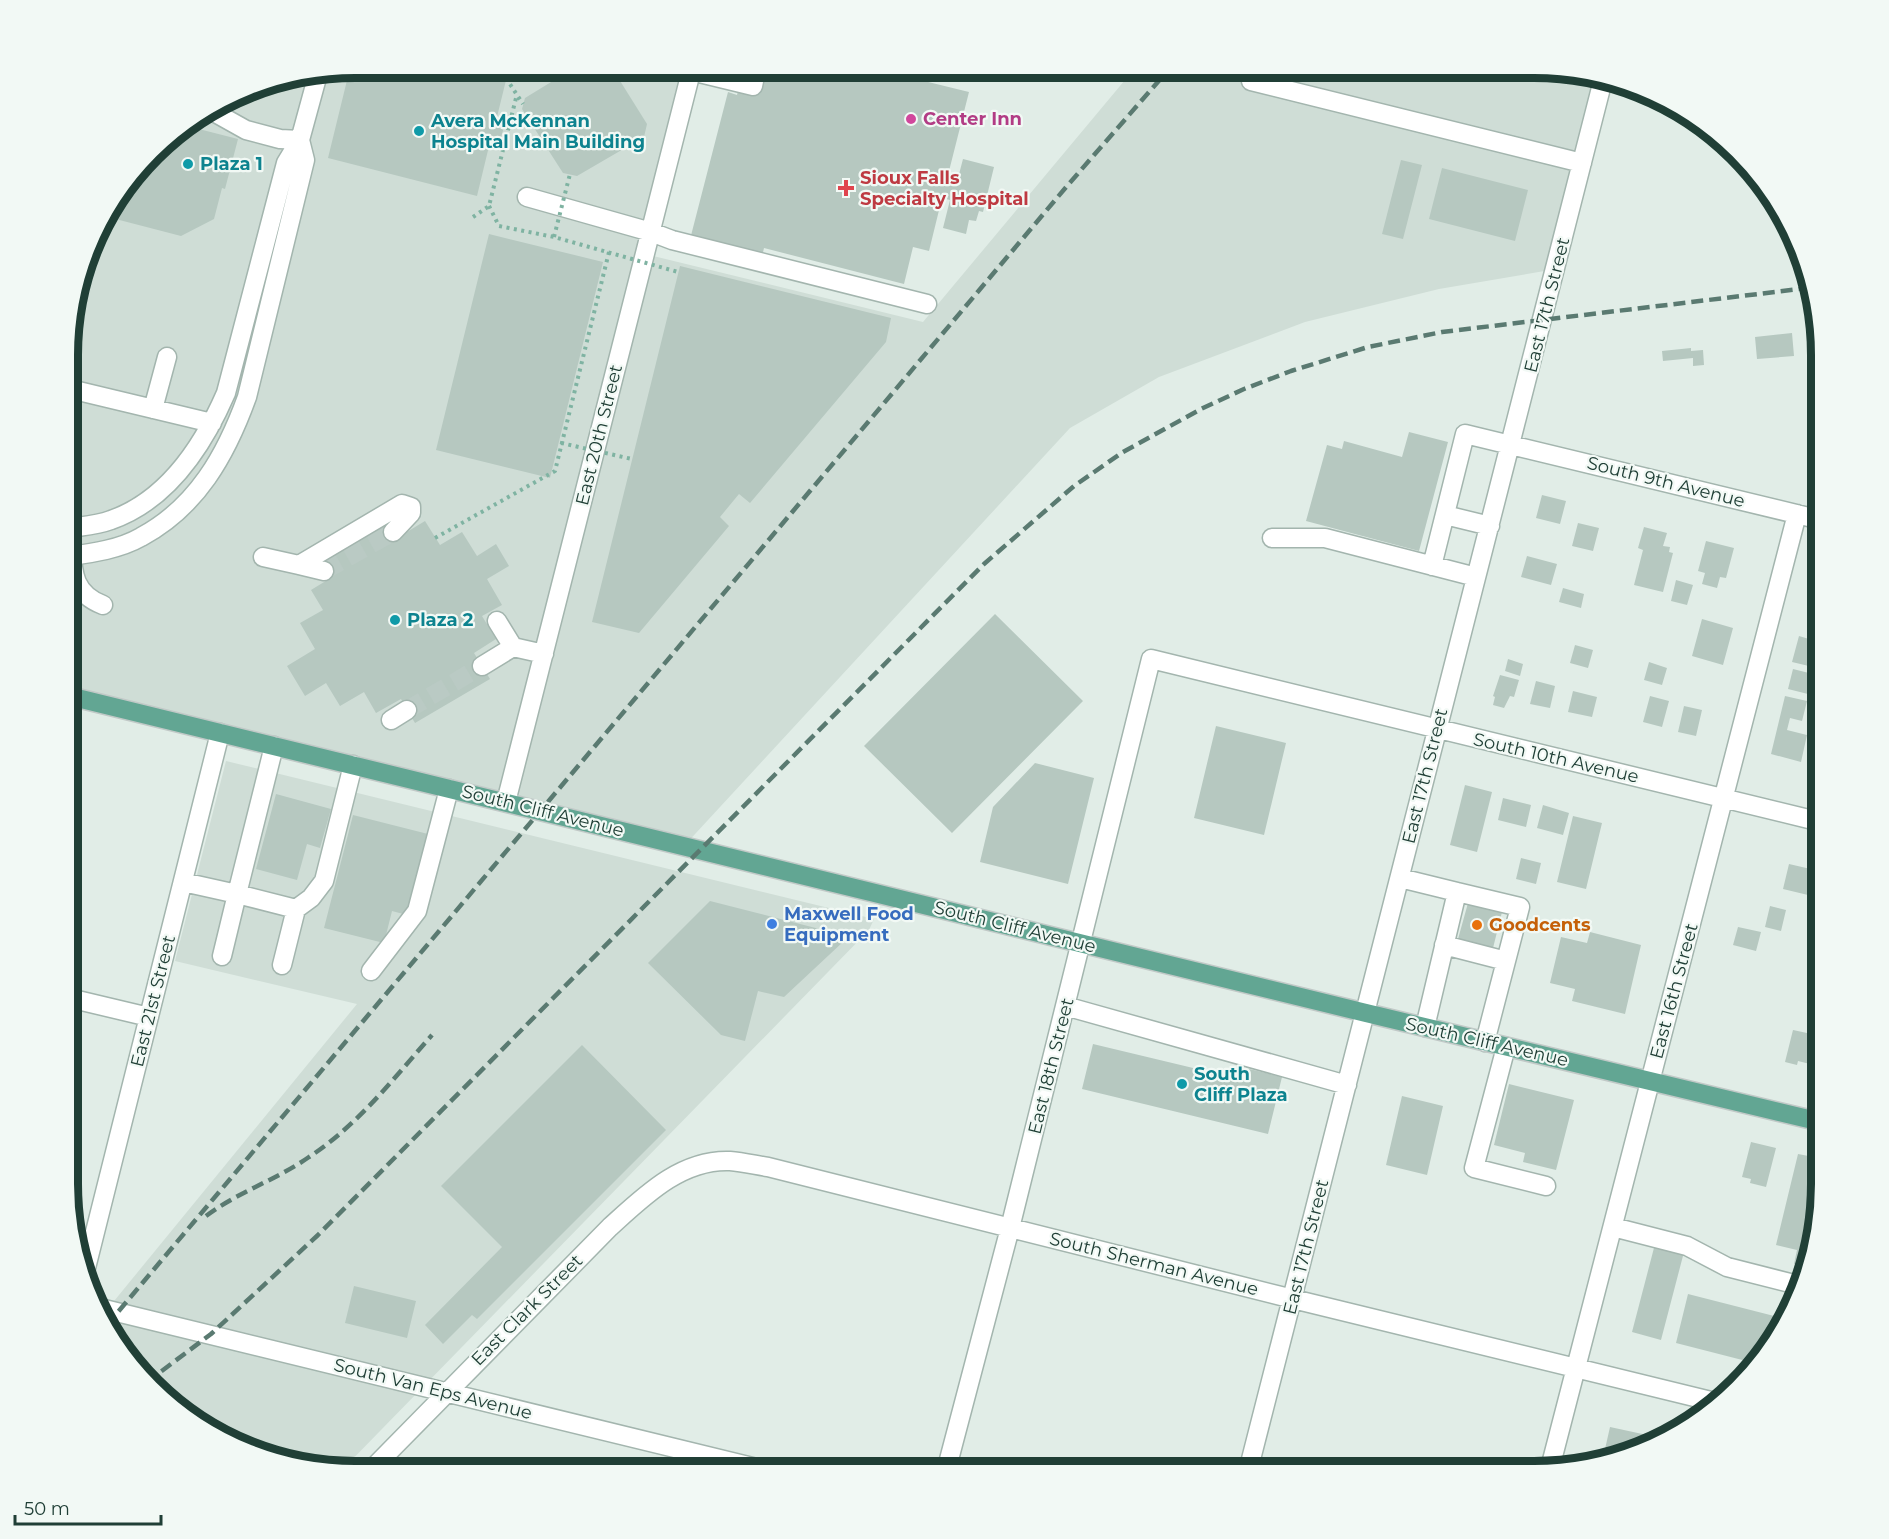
<svg xmlns="http://www.w3.org/2000/svg" width="1889" height="1539" font-family="Montserrat,sans-serif">
<style>
.built{fill:#cfddd6}
.building{fill:#b6c8c0}
.lines{fill:none;stroke-linecap:round;stroke-linejoin:round}
.minor-tunnel{stroke:#bacac4;stroke-width:18;stroke-dasharray:18 9;stroke-linecap:butt}
.minor-casing{stroke:#a3b5ae;stroke-width:21}
.major-casing{stroke:#c1c9c7;stroke-width:21}
.path{stroke:#7fb3a2;stroke-width:4;stroke-dasharray:3 4.5;stroke-linecap:butt}
.minor{stroke:#fff;stroke-width:18}
.major{stroke:#62a693;stroke-width:18}
.rail{stroke:#5a7a71;stroke-width:4.5;stroke-dasharray:12 6;stroke-linecap:butt}
.path-bridge{stroke:#7fb3a2;stroke-width:4;stroke-dasharray:3 4.5;stroke-linecap:butt}
.hotel-dot{fill:#d1479c;stroke:#f2f9f5;stroke-width:2}
.culture-dot{fill:#0f9aa8;stroke:#f2f9f5;stroke-width:2}
.health-dot{fill:#e0444e;stroke:#f2f9f5;stroke-width:2}
.shop-dot{fill:#3f7fe0;stroke:#f2f9f5;stroke-width:2}
.food-dot{fill:#e8710a;stroke:#f2f9f5;stroke-width:2}
.labels{text-anchor:middle;stroke-width:4.5;stroke-linejoin:round;paint-order:stroke}
.hotel-label{font-size:18px;font-weight:bold;fill:#b23c85;stroke:#f2f9f5;text-anchor:start}
.culture-label{font-size:18px;font-weight:bold;fill:#0d838f;stroke:#f2f9f5;text-anchor:start}
.health-label{font-size:18px;font-weight:bold;fill:#be3a42;stroke:#f2f9f5;text-anchor:start}
.street-label{font-size:18px;fill:#203f36;stroke:#f2f9f5}
.shop-label{font-size:18px;font-weight:bold;fill:#366cbe;stroke:#f2f9f5;text-anchor:start}
.food-label{font-size:18px;font-weight:bold;fill:#c56008;stroke:#f2f9f5;text-anchor:start}
.rim{fill:none;stroke:#203f36;stroke-width:8}
</style>
<rect width="100%" height="100%" fill="#e1ede7"/>
<path class="built" d="M355,68H692L645,254L923,322L1135,68H1553L1603,80L1556,269L1439,289L1305,322L1159,377L1070,428L684,846L69,696L70,317L106,211L166,139L262,83Z
M226,761L874,919L869,930L341,1471L244,1450L152,1388L101,1317L357,1004L175,961Z"/>
<path class="building" d="M350,68H509L495,125L504,127L499,144L490,142L477,196L328,158Z
M574,68H612L647,124L644,137L577,176L563,173L522,109L525,98Z
M746,68H871L969,92L948,175L958,178L963,159L994,167L983,212L979,211L976,221L969,220L966,234L943,228L950,200L942,198L929,251L913,247L904,284L764,248L759,270L687,251L728,92L737,95L739,87L764,73Z
M187,126L238,139L225,189L222,188L214,219L181,236L104,216L106,211L166,139Z
M1401,160L1422,165L1403,239L1382,234Z
M1442,168L1528,190L1515,241L1429,219Z
M489,234L603,262L550,478L436,450Z
M680,266L891,318L886,342L750,503L739,494L720,517L729,526L639,633L592,622Z
M1792,333L1794,356L1757,359L1755,337Z
M1691,348V351L1703,350L1704,365L1693,366V358L1663,361L1662,351Z
M1409,432L1448,442L1419,551L1306,521L1327,445L1342,449L1344,441L1402,457Z
M1542,495L1566,501L1560,524L1536,518Z
M425,521L440,545L462,532L477,556L496,544L509,566L487,579L502,605L482,616L496,639L474,653L490,679L415,723L401,699L376,713L364,692L340,706L326,683L305,696L287,666L315,649L300,623L323,610L311,590L329,579L319,563L387,522L397,538Z
M1578,523L1599,528L1593,551L1572,546Z
M1644,527L1667,533L1663,546L1670,547L1669,552L1673,553L1663,592L1634,585L1643,550L1638,548Z
M1706,541L1734,548L1726,578L1720,577L1717,588L1702,584L1705,573L1698,571Z
M1527,556L1557,564L1551,585L1521,577Z
M1676,580L1693,585L1687,605L1671,601Z
M1821,586V608L1815,607Z
M1563,588L1584,594L1581,608L1559,602Z
M995,614L1083,701L952,833L864,746Z
M1818,618L1821,619V633L1815,631Z
M1702,619L1733,628L1723,665L1692,656Z
M1799,636L1819,642L1813,667L1792,662Z
M1575,645L1593,650L1588,668L1570,663Z
M1508,659L1523,664L1520,676L1505,671Z
M1649,662L1667,668L1662,685L1644,680Z
M1793,669L1813,674L1808,694L1788,689Z
M1500,675L1519,680L1514,697L1510,696L1504,708L1493,705L1495,697L1493,696Z
M1536,681L1555,686L1550,708L1530,704Z
M1573,691L1597,697L1592,717L1568,712Z
M1650,696L1669,701L1662,727L1643,722Z
M1785,696L1807,701L1802,721L1790,718L1787,730L1807,735L1801,762L1771,754Z
M1684,706L1702,710L1696,736L1678,732Z
M1216,726L1286,743L1264,835L1194,818Z
M1815,738L1821,740V766L1809,763Z
M1035,763L1094,778L1068,884L980,862L993,807Z
M1465,785L1492,792L1477,852L1450,845Z
M276,794L331,809L320,848L307,844L297,880L256,869Z
M1503,798L1531,805L1526,827L1498,820Z
M1543,805L1569,813L1563,835L1537,828Z
M353,815L428,834L407,915L392,911L384,943L324,928Z
M1573,816L1602,823L1586,889L1557,882Z
M1521,858L1541,863L1536,884L1516,879Z
M1789,864L1815,870L1808,895L1783,889Z
M710,901L839,934L844,941L784,997L758,991L745,1041L721,1035L648,963Z
M1468,903L1502,912L1493,948L1458,939Z
M1770,906L1786,910L1781,931L1765,927Z
M1738,927L1761,932L1756,951L1733,945Z
M1590,932L1641,945L1625,1014L1572,1001L1575,989L1550,983L1561,937L1587,943Z
M1793,1030L1821,1036V1051L1813,1049L1810,1064L1798,1061L1797,1065L1785,1062Z
M1093,1044L1239,1079L1241,1067L1282,1077L1268,1134L1082,1089Z
M582,1045L666,1130L477,1319L472,1315L443,1344L425,1325L502,1247L441,1186Z
M1509,1084L1574,1100L1556,1170L1523,1162L1525,1153L1494,1145Z
M1402,1096L1443,1106L1427,1175L1386,1165Z
M1751,1142L1776,1148L1766,1187L1750,1183L1751,1179L1742,1177Z
M1798,1154L1819,1158L1817,1168L1821,1169V1204L1806,1267L1794,1264L1797,1250L1776,1245Z
M1655,1244L1684,1252L1661,1340L1632,1332Z
M354,1286L416,1301L407,1338L345,1323Z
M1688,1294L1778,1317L1783,1298L1795,1301L1754,1363L1676,1343Z
M1610,1427L1661,1438L1645,1450L1603,1458Z"/>
<g class="lines">
<path class="minor-tunnel" d="M324,571L393,532
M407,710L482,666"/>
<defs>
<path id="minor" d="M691,71L753,86L756,71
M1251,81L1582,163
M212,111L246,130L280,139L300,140
M527,197L651,232L672,240L927,304
M70,389L212,423
M153,409L167,357
M1445,515L1490,526
M70,528C83,526 98,525 111,520C168,500 203,446 226,393L286,163L300,140L318,74
M70,534C73,566 69,592 103,605
M1272,538H1325L1476,577
M70,556C93,553 120,549 141,537C197,507 226,455 247,397L305,160L300,140
M263,557L299,565L402,504L411,507V513L393,532
M299,565L324,571
M1432,566L1465,434L1821,520
M497,621L513,647
M482,666L513,647L544,654
M391,720L407,710
M274,746L237,894L296,909L311,898L324,881L353,765
M506,802L692,68
M1400,878L1457,892L1425,1027
M183,882L237,894L222,956
M1457,892L1520,907L1485,1042
M1444,945L1506,961
M282,965L296,909
M371,971L417,911L449,789
M69,998L149,1017
M1065,1006L1347,1085
M1506,1047L1474,1168L1546,1186
M1613,1227L1687,1246L1727,1267L1802,1286
M86,1268L220,733
M96,1307L769,1471
M1550,1468L1797,514
M370,1471L610,1227C644,1196 681,1159 730,1161C743,1162 755,1165 768,1167L1293,1299L1715,1402
M946,1471L1010,1228L1151,659L1821,822
M1248,1471L1603,80"/>
<path id="major" d="M69,696L1366,1013L1821,1122"/>
</defs>
<use href="#minor" class="minor-casing"/>
<use href="#major" class="major-casing"/>
<path class="path" d="M1199,68L1234,76
M506,78L523,104
M473,217L489,206L517,94
M435,538L555,471L609,252"/>
<use href="#minor" class="minor"/>
<use href="#major" class="major"/>
<path class="rail" d="M206,1216C238,1192 276,1180 309,1157C358,1125 394,1078 432,1035
M107,1325L1067,186L1170,68
M147,1382L211,1334L318,1235L984,564L1074,486L1123,452L1201,409L1244,389L1291,371L1368,347L1442,332L1808,288"/>
<path class="path-bridge" d="M489,206L499,226L554,237L678,272
M554,237L570,174
M561,443L632,459"/>
</g>
<circle class="hotel-dot" cx="911" cy="119" r="6"/>
<g class="culture-dot">
<circle cx="419" cy="131" r="6"/>
<circle cx="188" cy="164" r="6"/>
<circle cx="395" cy="620" r="6"/>
<circle cx="1182" cy="1084" r="6"/>
</g>
<path class="health-dot" d="M843 179h6v6h6v6h-6v6h-6v-6h-6v-6h6z"/>
<circle class="shop-dot" cx="772" cy="924" r="6"/>
<circle class="food-dot" cx="1477" cy="925" r="6"/>
<g class="labels">
<g class="hotel-label">
<text x="923" y="125">Center Inn</text>
</g>
<g class="culture-label">
<text x="431" y="127">Avera McKennan<tspan x="431" dy="21">Hospital Main Building</tspan></text>
<text x="200" y="170">Plaza 1</text>
<text x="407" y="626">Plaza 2</text>
<text x="1194" y="1080">South<tspan x="1194" dy="21">Cliff Plaza</tspan></text>
</g>
<g class="health-label">
<text x="860" y="184">Sioux Falls<tspan x="860" dy="21">Specialty Hospital</tspan></text>
</g>
<g class="street-label">
<text transform="translate(1547 305) rotate(-76)" y="6">East 17th Street</text>
<text transform="translate(599 435) rotate(-76)" y="6">East 20th Street</text>
<text transform="translate(1666 482) rotate(14)" y="6">South 9th Avenue</text>
<text transform="translate(1556 758) rotate(13)" y="6">South 10th Avenue</text>
<text transform="translate(1425 776) rotate(-76)" y="6">East 17th Street</text>
<text transform="translate(543 811) rotate(14)" y="6">South Cliff Avenue</text>
<text transform="translate(1015 927) rotate(14)" y="6">South Cliff Avenue</text>
<text transform="translate(1674 991) rotate(-75)" y="6">East 16th Street</text>
<text transform="translate(153 1001) rotate(-76)" y="6">East 21st Street</text>
<text transform="translate(1487 1042) rotate(13)" y="6">South Cliff Avenue</text>
<text transform="translate(1051 1066) rotate(-76)" y="6">East 18th Street</text>
<text transform="translate(1306 1247) rotate(-76)" y="6">East 17th Street</text>
<text transform="translate(1154 1264) rotate(14)" y="6">South Sherman Avenue</text>
<text transform="translate(527 1310) rotate(-45)" y="6">East Clark Street</text>
<text transform="translate(433 1389) rotate(14)" y="6">South Van Eps Avenue</text>
</g>
<g class="shop-label">
<text x="784" y="920">Maxwell Food<tspan x="784" dy="21">Equipment</tspan></text>
</g>
<g class="food-label">
<text x="1489" y="931">Goodcents</text>
</g>
</g>
<path d="M0 0H1889V1539H0ZM355 78H1534A277 277 0 0 1 1811 355V1184A277 277 0 0 1 1534 1461H355A277 277 0 0 1 78 1184V355A277 277 0 0 1 355 78Z" fill="#f2f9f5" fill-rule="evenodd"/>
<path class="rim" d="M355 78H1534A277 277 0 0 1 1811 355V1184A277 277 0 0 1 1534 1461H355A277 277 0 0 1 78 1184V355A277 277 0 0 1 355 78Z"/>
<path d="M15 1515v9h146v-9" fill="none" stroke="#203f36" stroke-width="3"/>
<text x="24" y="1515" font-size="18" fill="#203f36" stroke="#f2f9f5" stroke-width="4.5" paint-order="stroke">50 m</text>
</svg>
